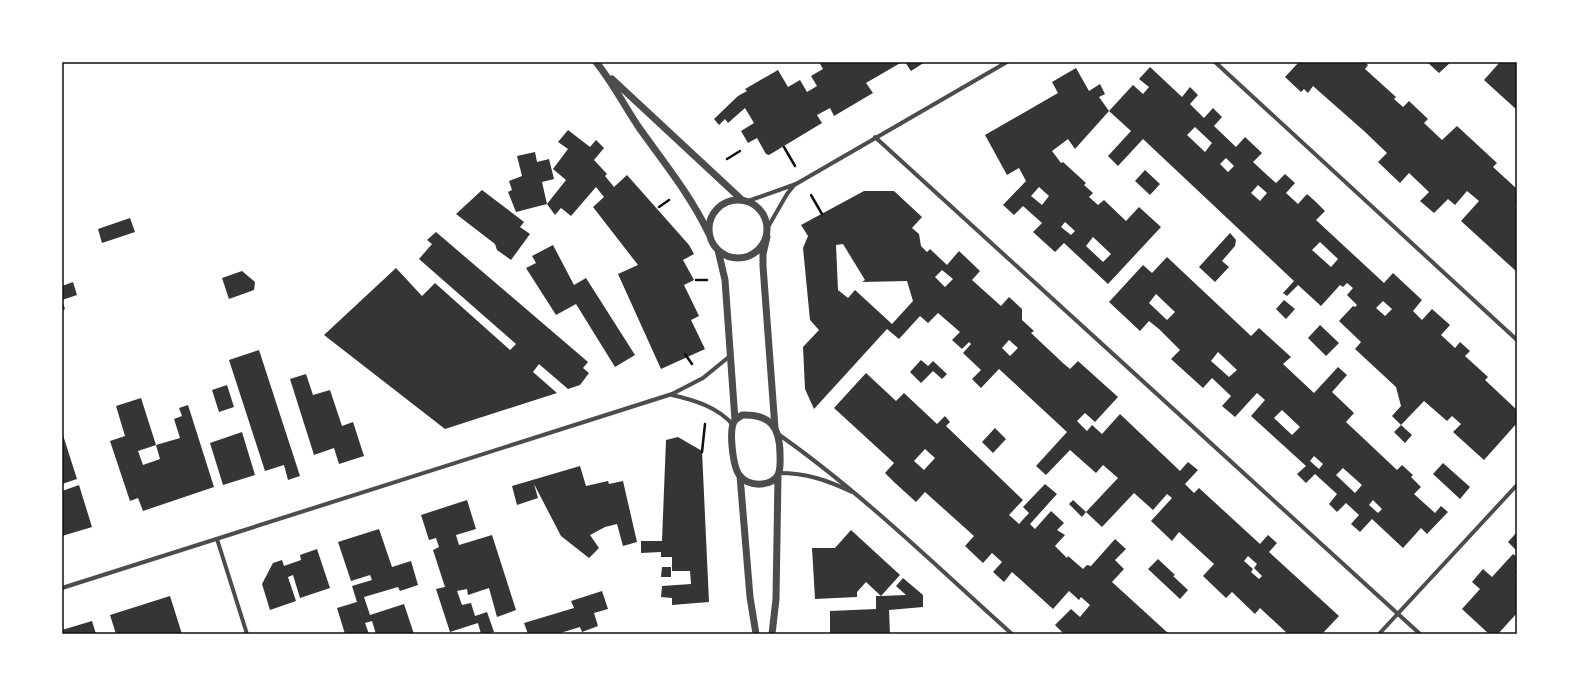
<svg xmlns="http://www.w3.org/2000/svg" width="1579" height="696" font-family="'Exo 2',sans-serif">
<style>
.building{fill:#353535;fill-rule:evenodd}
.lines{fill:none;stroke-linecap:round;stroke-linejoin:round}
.path{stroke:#111;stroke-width:2.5}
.minor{stroke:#4c4c4c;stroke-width:4}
.tertiary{stroke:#4c4c4c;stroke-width:7}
.neatline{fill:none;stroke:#111;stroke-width:1.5}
</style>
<rect width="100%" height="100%" fill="#fff"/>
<path class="building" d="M819,62H902L866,83L873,93L834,116L830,108L817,115L822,123L769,155L766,154L757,138L748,143L741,131L754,123L745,108L728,123L725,119L719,125L714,119L738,96L747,91L745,89L778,70L788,87L800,80L807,92L817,86L811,76L823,69Z
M905,62H925L911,71Z
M1299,62H1365L1368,65L1365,69L1396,97L1394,99L1403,107L1409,101L1428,119L1424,123L1442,140L1457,126L1497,163L1493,167L1517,189V204L1515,206L1517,208V272L1461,221L1479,201L1467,191L1455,205L1448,199L1434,213L1420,201L1429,192L1409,173L1400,183L1378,162L1387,153L1364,131L1313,86L1308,93L1304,89L1301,92L1285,77Z
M1427,62H1451L1439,73Z
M1500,62H1517V110L1484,80Z
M1150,67L1182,97L1190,87L1198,95L1190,104L1204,118L1213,108L1222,117L1214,126L1236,147L1245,137L1262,153L1253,162L1267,175L1276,183L1285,174L1295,183L1286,193L1298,204L1307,194L1316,202L1325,211L1316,220L1384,283L1393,273L1422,300L1413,311L1422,320L1432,309L1450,325L1441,335L1455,348L1460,342L1470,351L1465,356L1488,377L1485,380L1517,410V423L1484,460L1453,432L1461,424L1452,416L1447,421L1424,401L1401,425L1392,416L1401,406L1396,387L1355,349L1361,342L1339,321L1353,306L1355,307L1357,305L1347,295L1353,288L1347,283L1343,287L1340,285L1321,306L1298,285L1287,296L1283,293L1294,281L1143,139L1118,166L1108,156L1131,131L1109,111L1075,149L1068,139L1052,151L1061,163L1063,162L1086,183L1084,185L1093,193L1089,197L1098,205L1104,200L1126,221L1139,207L1161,227L1108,284L1064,243L1055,252L1033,232L1042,223L1023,206L1014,215L1003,205L1026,181L1019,168L1007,175L985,135L1058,93L1052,82L1076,68L1089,91L1100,84L1105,94L1099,97L1109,111L1133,85L1143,94L1149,87L1139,79ZM1195,127L1212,143L1205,152L1187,135ZM1226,158L1234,166L1228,172L1220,164ZM1258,185L1267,193L1260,201L1251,193ZM1039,187L1049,196L1042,205L1031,196ZM1065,222L1075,231L1071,235L1061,227ZM1093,237L1111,254L1103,262L1086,246ZM1320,242L1338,259L1331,267L1312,250ZM1383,301L1392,309L1385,316L1376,308Z
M568,130L590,147L596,140L604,148L594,160L607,174L605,176L614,187L627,175L689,245L694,254L683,260L694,280L684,285L699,316L691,320L705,349L661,369L618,274L638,265L593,207L604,197L596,187L571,216L561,208L555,215L547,204L566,180L553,169L568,149L558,142Z
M535,152L537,162L549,159L554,179L542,182L547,204L516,212L508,192L512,190L509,181L522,176L517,156Z
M1145,170L1160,184L1150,195L1135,181Z
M482,190L524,222L520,227L530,234L511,260L497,250L495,244L456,214Z
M864,191H894L922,217L912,228L919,234L921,246L927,252L930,249L947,265L959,251L980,271L972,280L1001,306L1009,297L1022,309V320L1034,331L1031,333L1064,364L1070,369L1078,361L1118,397L1095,422L1085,413L1077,421L1087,431L1092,425L1102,434L1120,414L1180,471L1188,462L1198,470L1185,484L1194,493L1199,488L1260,544L1268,535L1277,543L1269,552L1339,616L1322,634H1288L1260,608L1255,614L1232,592L1226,598L1203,576L1214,564L1179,532L1172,541L1151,521L1172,498L1167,494L1153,510L1134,493L1102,527L1086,512L1082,517L1069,504L1073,500L1086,512L1118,478L1103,465L1096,473L1070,450L1046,475L1036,466L1067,432L999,369L981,388L972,379L981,370L963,353L971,344L969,342L962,349L952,340L960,332L938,313L928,323L920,316L899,339L887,329L814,409L805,389L803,347L819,330L810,320L803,248L808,236L801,225ZM843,244L865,280L862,282L907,281L913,301L892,324L855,290L848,298L838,290L836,245ZM942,270L953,279L945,287L935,277ZM1009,340L1018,348L1010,356L1002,348ZM1248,556L1257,564L1254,568L1262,576L1259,579L1251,572L1253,569L1244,561Z
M130,218L135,232L102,243L98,229Z
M436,232L588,362L583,368L589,373L580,385L568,389L539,364L533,372L557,393L445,429L324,335L396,268L422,296L435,283L510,350L516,344L419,259L432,244L427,240Z
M1230,233L1236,240L1235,246L1222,261L1229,267L1215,282L1199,267Z
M553,245L574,285L586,278L635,355L615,367L576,304L556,315L526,268L536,263L532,256Z
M1167,257L1251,336L1259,328L1291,357L1283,364L1314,393L1338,367L1347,375L1332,392L1354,413L1346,422L1397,470L1402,465L1413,475L1411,477L1421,487L1414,494L1435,513L1441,506L1448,512L1427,534L1421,528L1403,548L1372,519L1360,532L1351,524L1359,515L1346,503L1337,512L1329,504L1337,494L1315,474L1306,483L1297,474L1306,466L1251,416L1265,400L1257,393L1235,417L1222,406L1231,396L1212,378L1203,388L1171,359L1180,350L1159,329L1149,321L1140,331L1109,302L1143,265L1152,273ZM1156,294L1175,312L1167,320L1149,303ZM1218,352L1237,370L1229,377L1211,361ZM1282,410L1300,427L1292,435L1274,418ZM1314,456L1323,464L1319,469L1310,461ZM1343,468L1362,485L1355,493L1336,475ZM1373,500L1382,509L1378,513L1369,505Z
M242,271L255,282L254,290L229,299L222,278Z
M73,282L77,295L62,300L65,309L62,311V286Z
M1284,300L1295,309L1286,319L1276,309Z
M1320,325L1339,343L1326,356L1308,338Z
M259,350L300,476L288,480L284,465L265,471L229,360Z
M921,360L928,366L933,361L947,374L942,379L933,371L921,383L910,372Z
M866,373L896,401L904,393L937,424L945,416L950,422L946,426L1023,500L1009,515L1019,524L1029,513L1023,507L1045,484L1057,494L1030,524L1035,529L1051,511L1064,523L1057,530L1065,535L1055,546L1067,558L1068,556L1083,569L1087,565L1091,566L1115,539L1126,549L1115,560L1124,569L1112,582L1169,634H1064L1055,625L1071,609L1080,617L1090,605L1081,597L1079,600L1069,591L1053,609L1012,572L1004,582L993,572L1002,562L992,553L983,563L965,546L974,536L925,492L916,502L894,482L885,473L894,463L834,408ZM925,449L935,458L924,470L914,461Z
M306,374L313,395L330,390L342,426L353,422L364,456L339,464L334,448L314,455L290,379Z
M227,385L234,407L219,412L212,390Z
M141,398L156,445L138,451L143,465L160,459L156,445L180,438L174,419L182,416L179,408L188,405L214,487L143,511L138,498L130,501L110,441L125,436L116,406Z
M1401,425L1412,435L1405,443L1394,432Z
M995,428L1006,439L993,453L982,442Z
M62,432L77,479L62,484Z
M242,432L255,475L223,485L210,443Z
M678,437L702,451L709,602L672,605V598L661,597L662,586L691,584L690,571H672V557H661V552L641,553V541H662L666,440Z
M1443,463L1470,487L1460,499L1433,474Z
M580,466L586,486L608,481L609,484L623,481L637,542L623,546L617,524L605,527L590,535L599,548L589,558L561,536L534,484L538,498L517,505L512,486Z
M79,485L92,527L62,536V491Z
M467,500L476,529L456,535L459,545L492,535L516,610L497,617L489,588L468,595L467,589L457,591L462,605L471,603L475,616L487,612L494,632L485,634H481L478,623L450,632L436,589L445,587L433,550L439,547L436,538L429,540L421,515Z
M379,529L392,567L411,561L418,585L400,591L398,587L364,597L370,615L404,604L414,634H376L372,621L365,623L369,634H345L337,608L357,602L352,586L372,580L370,575L351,581L338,542Z
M851,530L900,575L881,596L906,595L896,586L903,578L923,595V607L889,610L890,634H830V611L876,609V596H881L866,582L857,592V597L815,599L812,548H835Z
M1517,532V551L1508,542Z
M317,549L330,588L300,598L293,575L288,577L296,601L270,610L262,584L273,563L282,560L284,566L301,560L300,555Z
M1513,554L1517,557V573L1515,576L1517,578V613L1498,634H1489L1462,609L1480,589L1472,582L1483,569L1492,577Z
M1158,559L1175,575L1173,576L1188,590L1180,599L1148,569Z
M662,567H671V577H661Z
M602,591L608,609L594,613L598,626L582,632L580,627L557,634H528L524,623L574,608L571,601Z
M170,596L182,634H116L110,615Z
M92,621L96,634H62V630Z"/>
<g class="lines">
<path class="path" d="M784,147L795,166
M727,159L740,151
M811,195L822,214
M659,207L669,200
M696,280H707
M685,354L692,364
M702,452L705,424"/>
<path class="minor" d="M1215,62L1517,340
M875,137L1420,634
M748,201L796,184L1007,62
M768,227L787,194L795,184
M672,395C694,400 718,407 733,425
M778,434C862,493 936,566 1012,634
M779,473C806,473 827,480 852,492
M217,539L247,634
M62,588L672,394L703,378L730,356
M1379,634L1517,485"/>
<path class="tertiary" d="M596,62C613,83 625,107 640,129C665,164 691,196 709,234
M612,79L741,199
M709 229a29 29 0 1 1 58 0a29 29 0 1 1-58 0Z
M767,237L763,254V266L775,428
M718,250L725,280L735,420
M742,415C770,414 780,427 780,454C780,461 781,469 778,475C771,487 749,487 740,476C733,468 728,429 735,420C737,418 740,417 742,415Z
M740,476L750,597L756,634
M772,634L776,599L778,476"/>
</g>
<rect width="1579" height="696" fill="none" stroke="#ffffff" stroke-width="126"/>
<rect x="63" y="63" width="1453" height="570" class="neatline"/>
</svg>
